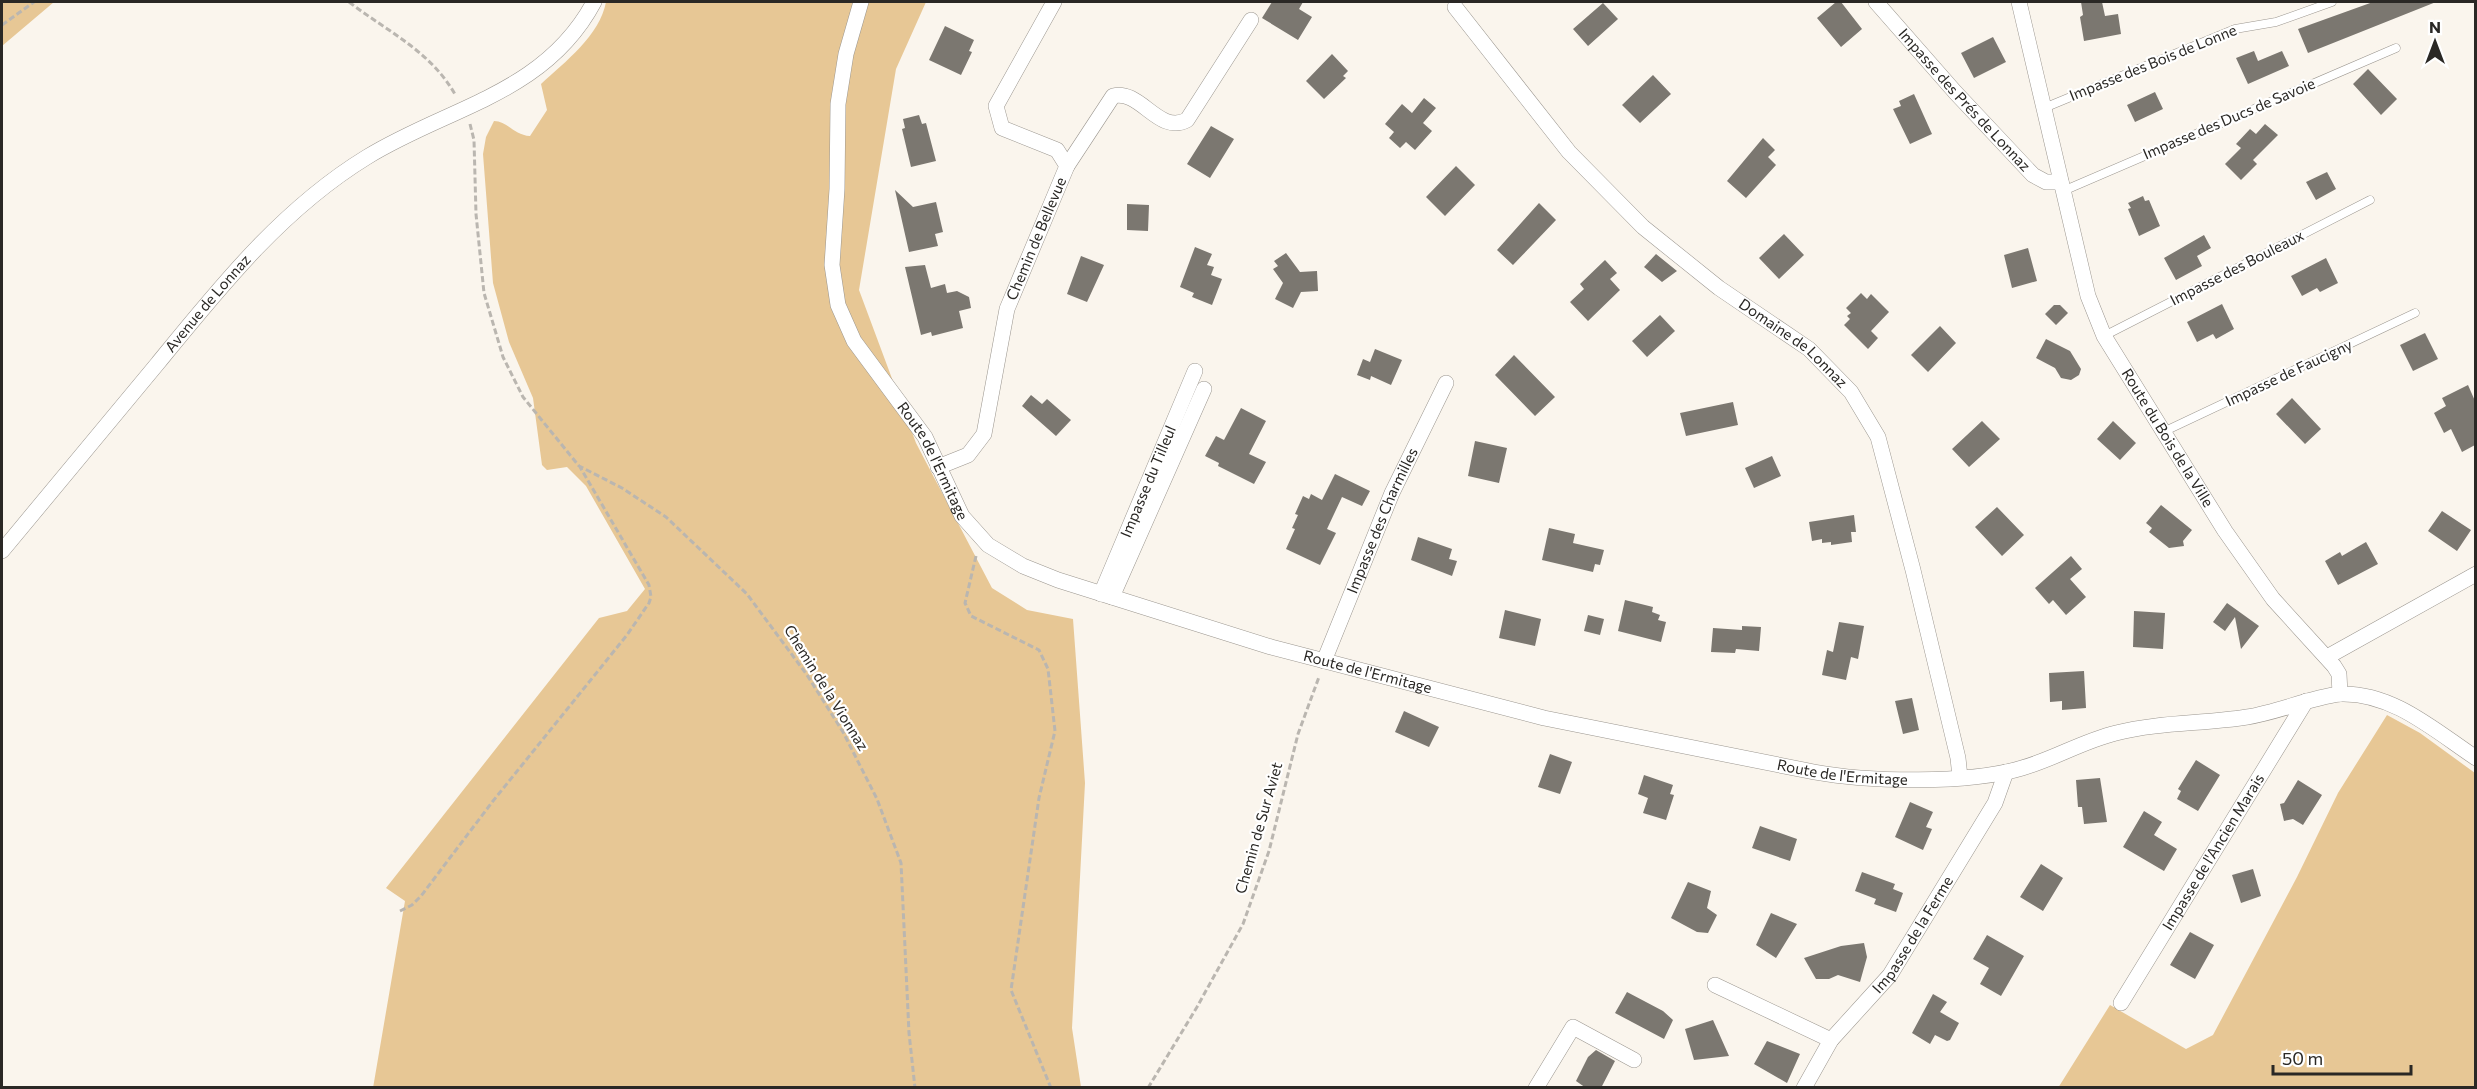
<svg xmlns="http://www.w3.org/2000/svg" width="2477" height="1089" font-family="Commissioner,sans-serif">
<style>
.green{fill:#e7c795}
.building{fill:#7b7770}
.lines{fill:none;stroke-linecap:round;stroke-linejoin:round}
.service-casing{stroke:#9b968f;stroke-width:9}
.minor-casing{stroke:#9b968f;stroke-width:16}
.path{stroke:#bab6b0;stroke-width:3;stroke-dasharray:6 3;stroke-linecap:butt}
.service{stroke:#fff;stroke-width:8}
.minor{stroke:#fff;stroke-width:15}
.labels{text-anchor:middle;stroke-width:4.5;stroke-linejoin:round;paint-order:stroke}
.street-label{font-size:15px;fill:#2a2825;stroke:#fff}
</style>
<rect width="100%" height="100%" fill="#faf5ed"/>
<path class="green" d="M2,2H54L2,46Z
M606,2H926L896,69L859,290L916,443L992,588L1027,610L1073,619L1085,783L1072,1028L1081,1087L373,1088L405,901L386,888L599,618L627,611L645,589L586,486L567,467L547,470L542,465L533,398L509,342L493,283L483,154L486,137L494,121C507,121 514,135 530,136L547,110L541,84C565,62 600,35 606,2Z
M2387,715L2420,733L2475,773V1087L2058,1088L2110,1005L2186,1049L2213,1035L2297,877L2338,793Z"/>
<path class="building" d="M1272,2H1303L1299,9L1312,17L1298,40L1262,18Z
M1836,2H1841L1862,29L1841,47L1817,18Z
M2081,2H2102L2105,16L2118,14L2121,34L2084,41L2080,17L2083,15Z
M2373,2H2436L2308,53L2298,29Z
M1603,3L1618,19L1588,46L1573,29Z
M945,26L974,40L969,51L972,52L961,75L929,60Z
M1993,37L2006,62L1974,78L1961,53Z
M2254,51L2258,61L2282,51L2289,66L2248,84L2236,58Z
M1332,54L1348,71L1343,76L1346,78L1324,99L1306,81Z
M2368,69L2397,99L2381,115L2353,84Z
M1653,75L1671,94L1640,123L1622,105Z
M2155,92L2163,109L2135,122L2127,105Z
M1914,94L1932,134L1910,144L1893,109L1901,106L1899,101Z
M1424,98L1436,108L1423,123L1432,131L1415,150L1406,142L1400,148L1389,138L1394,132L1385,124L1402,104L1412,113Z
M919,115L922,124L926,123L936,161L911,167L902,129L905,128L903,119Z
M2265,124L2278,135L2253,160L2257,164L2241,180L2225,164L2241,148L2236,144L2250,129L2256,134Z
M1211,126L1234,139L1210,178L1187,164Z
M1763,138L1775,150L1768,157L1776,165L1746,198L1727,181Z
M1456,166L1475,185L1445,216L1426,197Z
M2327,172L2336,189L2316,200L2306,182Z
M895,190L913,207L936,202L943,232L935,234L938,246L909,252Z
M2143,196L2145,201L2149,200L2160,226L2139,236L2128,209L2131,208L2128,203Z
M1539,203L1556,220L1513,265L1497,250Z
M1127,204L1149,205L1148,231L1127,230Z
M1784,234L1804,255L1779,279L1759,258Z
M2204,235L2211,248L2197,256L2202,266L2176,280L2164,258Z
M1195,247L1212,254L1207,265L1214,267L1211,275L1222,279L1212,305L1192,297L1194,293L1180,287Z
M2028,248L2037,281L2012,288L2004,255Z
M1286,253L1300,272L1317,271L1318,291L1301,292L1293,308L1275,299L1283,283L1273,269L1278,266L1274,261Z
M1656,254L1677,271L1662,282L1644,267Z
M1081,256L1104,265L1087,302L1067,294Z
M2326,258L2338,283L2320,292L2317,288L2302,296L2291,276Z
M1605,260L1617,273L1610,279L1620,290L1588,321L1570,302L1584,289L1580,284Z
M925,265L931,288L945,284L947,293L957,291L969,297L971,308L959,311L963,328L932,336L931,332L921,335L905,267Z
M1861,293L1867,299L1871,294L1889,312L1871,331L1878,338L1868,349L1844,325L1850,319L1847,316L1851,313L1846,308Z
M2222,304L2234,329L2216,339L2213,334L2197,342L2187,322Z
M2054,305H2060L2068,313L2056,325L2045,314Z
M1660,315L1675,331L1647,357L1632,341Z
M1940,326L1956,343L1928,372L1911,355Z
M2425,333L2438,359L2413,371L2400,345Z
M2046,339L2070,351L2081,369L2079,375L2071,380L2061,378L2055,368L2036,358Z
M1375,349L1402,360L1391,385L1371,376L1370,380L1357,375L1363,359L1370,362Z
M1514,355L1555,397L1535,416L1495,375Z
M2468,385L2475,401V445L2462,452L2451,429L2444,433L2434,413L2446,406L2442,398Z
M1031,395L1042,404L1047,399L1071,420L1056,436L1022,406Z
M2292,398L2321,429L2305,444L2276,414Z
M1733,402L1738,425L1686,436L1680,413Z
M1241,408L1266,421L1249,454L1266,462L1254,484L1218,466L1219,463L1205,456L1216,436L1224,440Z
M1982,421L2000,439L1969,467L1952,449Z
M2113,421L2136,443L2120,460L2097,439Z
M1475,441L1507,448L1499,483L1468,476Z
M1772,456L1781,476L1754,488L1745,468Z
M1335,474L1370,491L1362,506L1342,497L1327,529L1336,533L1320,565L1286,549L1295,529L1292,528L1298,515L1295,514L1303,496L1309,499L1311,494L1322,500Z
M2161,505L2192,530L2183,541L2184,546L2169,548L2149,532L2152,528L2146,523Z
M1997,507L2024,535L2002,556L1975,527Z
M2442,511L2471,530L2457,551L2428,531Z
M1854,515L1856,532H1851L1852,542L1831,545V542L1822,543V539L1812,541L1809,522Z
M1549,528L1575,534L1573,543L1604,550L1600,565L1595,564L1593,572L1542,560Z
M1418,537L1452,549L1449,559L1457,561L1452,576L1411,560Z
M2366,542L2378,564L2338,585L2325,561L2340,552L2342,556Z
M2071,556L2082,569L2070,579L2086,597L2066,615L2053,600L2049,604L2035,588Z
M1625,600L1653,607L1652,612L1660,615L1658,620L1666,622L1661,642L1618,631Z
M2227,603L2259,626L2241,649L2235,617L2225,631L2213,622Z
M1505,610L1541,619L1535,646L1499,638Z
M2134,611L2165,613L2163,649L2133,647Z
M1588,615L1604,619L1600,635L1584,631Z
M1839,622L1864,626L1858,659L1851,657L1846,680L1822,675L1827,650L1833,652Z
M1742,626L1761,627L1759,651L1736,649L1735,653L1711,652L1713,628L1742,630Z
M2084,671L2086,708L2062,710V701L2050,702L2049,673Z
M1912,698L1919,730L1903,734L1895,701Z
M1404,711L1439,727L1429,747L1395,732Z
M1550,754L1572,762L1560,794L1538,787Z
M2196,760L2220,775L2198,811L2177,799L2181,791L2178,789Z
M1644,775L1673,785L1670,794L1674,795L1666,820L1643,813L1648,798L1638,794Z
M2100,778L2107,822L2084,824L2082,807H2078L2076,780Z
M2298,780L2322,795L2303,825L2293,819L2284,821L2280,804L2284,803Z
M1910,802L1933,812L1926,827L1932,829L1923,850L1895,837Z
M2144,811L2162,822L2154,835L2177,849L2164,871L2123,847Z
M1760,826L1797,839L1790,861L1752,848Z
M2041,864L2063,878L2043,911L2020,897Z
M2253,869L2261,896L2241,903L2232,875Z
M1862,872L1895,884L1893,889L1903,893L1896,912L1874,904L1876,899L1855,891Z
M1688,882L1711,891L1707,908L1717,915L1708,933L1697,932L1671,918Z
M1771,913L1797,924L1776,958L1756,945Z
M2190,932L2214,945L2195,979L2170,965Z
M1987,935L2024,956L2001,996L1980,984L1989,968L1973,959Z
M1864,943L1867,957L1860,982L1838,975L1829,979H1816L1804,958L1841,946Z
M1627,992L1663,1011L1673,1020L1664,1039L1615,1013Z
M1933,994L1947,1002L1940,1012L1959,1023L1950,1040L1947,1041L1935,1035L1930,1044L1912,1033Z
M1713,1020L1729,1056L1694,1060L1685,1029Z
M1767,1041L1800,1054L1787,1083L1754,1064Z
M1596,1050L1615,1061L1601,1088H1586L1576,1081L1588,1057Z"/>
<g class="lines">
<defs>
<path id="service" d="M2044,108L2235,29L2276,22L2332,2
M2063,191L2396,48
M2104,336L2370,200
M2163,432L2415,313"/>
<g id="minor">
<path id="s1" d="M861,2L846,54L838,104L837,189L832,265L838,305L854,341L925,437L962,516L988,545L1023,566L1058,580L1271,647L1544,718L1814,772C1869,782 1969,784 2022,768C2054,759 2083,741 2116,733C2159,722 2203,724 2247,717C2279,712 2308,698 2340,694"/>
<path id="s2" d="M1876,2L1955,92L2033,175L2046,182H2061"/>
<path id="s3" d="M2019,2L2088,296L2104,336L2225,531L2273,599L2334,666L2339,674L2340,694C2392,692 2434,730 2476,758"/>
<path id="s4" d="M1455,7L1569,152L1643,227L1719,288L1809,349L1851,392L1878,437L1913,570L1958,758L1960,777"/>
<path d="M1067,166L1113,96C1141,89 1158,135 1187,120L1251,20"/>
<path id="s5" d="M938,467L968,455L984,434L1007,309L1067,166L1057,150L1002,128L996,106L1054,2"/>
<path id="s6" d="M2,551C54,489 106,426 158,363C220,287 282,209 367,157C448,107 545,94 594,2"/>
<path id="s7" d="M1101,594L1195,371"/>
<path d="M1112,597L1204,389"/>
<path d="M2327,657L2476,574"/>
<path id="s8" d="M1324,661L1392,493L1446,383"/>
<path d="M1715,985L1831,1040"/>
<path id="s9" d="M2121,1003L2306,701"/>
<path d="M1536,1088L1573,1027L1634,1060"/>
<path id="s10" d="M1804,1088L1831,1040L1890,975L1995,803L2006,772"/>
</g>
</defs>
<use href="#service" class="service-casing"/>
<use href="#minor" class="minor-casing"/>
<path class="path" d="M349,2C388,32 431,51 456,96
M2,25L34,2
M470,124L474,140L476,214L484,293L503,357L523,397L579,466L622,488L666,517L747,594L807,675L843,732L877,799L901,863L909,1033L915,1088
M976,556L965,603L971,616L1039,650L1048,669L1055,731L1039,798L1011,990L1051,1088
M400,911L412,905L421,896L493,801L627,635L649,603L651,597L649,585L580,467
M1148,1088L1197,1007L1243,924L1269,851L1298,734L1319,677"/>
<use href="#service" class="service"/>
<use href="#minor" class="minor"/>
</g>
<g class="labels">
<g class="street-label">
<text transform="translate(2153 63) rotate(-22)" y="5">Impasse des Bois de Lonne</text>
<text dy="5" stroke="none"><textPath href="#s2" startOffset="132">Impasse des Prés de Lonnaz</textPath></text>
<text transform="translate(2229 119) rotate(-23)" y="5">Impasse des Ducs de Savoie</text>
<text dy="5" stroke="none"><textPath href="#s5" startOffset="262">Chemin de Bellevue</textPath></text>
<text transform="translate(2237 268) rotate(-27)" y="5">Impasse des Bouleaux</text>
<text dy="5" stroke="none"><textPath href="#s6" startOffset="322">Avenue de Lonnaz</textPath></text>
<text dy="5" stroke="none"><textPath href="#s4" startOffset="480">Domaine de Lonnaz</textPath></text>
<text transform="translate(2289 373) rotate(-25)" y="5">Impasse de Faucigny</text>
<text dy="5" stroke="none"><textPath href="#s3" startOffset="465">Route du Bois de la Ville</textPath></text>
<text dy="5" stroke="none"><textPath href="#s1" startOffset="490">Route de l'Ermitage</textPath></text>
<text dy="5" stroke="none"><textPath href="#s7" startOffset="122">Impasse du Tilleul</textPath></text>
<text dy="5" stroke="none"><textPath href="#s8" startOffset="152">Impasse des Charmilles</textPath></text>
<text dy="5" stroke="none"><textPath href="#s1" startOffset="993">Route de l'Ermitage</textPath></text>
<text transform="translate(826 688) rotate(58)" y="5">Chemin de la Vionnaz</text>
<text dy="5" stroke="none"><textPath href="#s1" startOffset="1479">Route de l'Ermitage</textPath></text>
<text transform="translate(1259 828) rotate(-74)" y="5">Chemin de Sur Aviet</text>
<text dy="5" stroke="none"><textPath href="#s9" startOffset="177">Impasse de l'Ancien Marais</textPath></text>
<text dy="5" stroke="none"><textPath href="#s10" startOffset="189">Impasse de la Ferme</textPath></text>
</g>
</g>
<rect width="2477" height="1089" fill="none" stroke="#2a2825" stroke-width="6"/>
<g transform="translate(2435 42)" stroke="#ffffff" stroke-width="4.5" paint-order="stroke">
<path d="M0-4.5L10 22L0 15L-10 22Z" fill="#2a2825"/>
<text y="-9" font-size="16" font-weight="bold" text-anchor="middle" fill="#2a2825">N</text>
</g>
<path d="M2273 1065v9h138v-9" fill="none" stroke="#2a2825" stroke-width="3"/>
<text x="2282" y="1065" font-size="18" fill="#2a2825" stroke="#ffffff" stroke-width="4.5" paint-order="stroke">50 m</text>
</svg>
